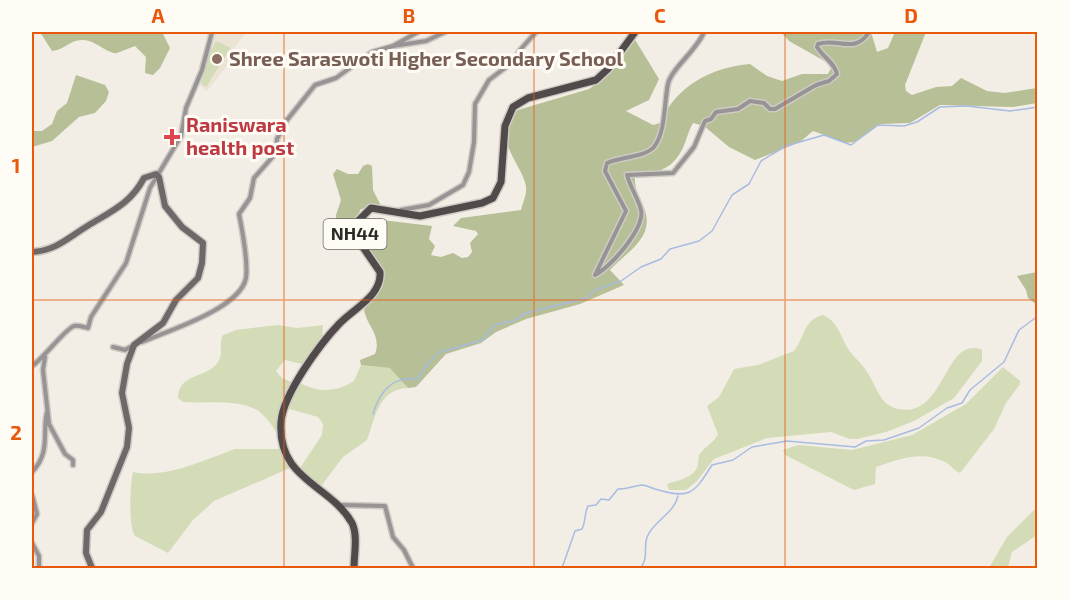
<svg xmlns="http://www.w3.org/2000/svg" width="1069" height="600" font-family="'Exo 2',sans-serif">
<style>
.built{fill:#ebe4d5}
.green{fill:#d3dcb7}
.forest{fill:#b6bf95}
.lines{fill:none;stroke-linecap:round;stroke-linejoin:round}
.stream{stroke:#a8bbe1;stroke-width:1.5}
.minor-casing{stroke:#cecbc4;stroke-width:7}
.secondary-casing{stroke:#cecbc4;stroke-width:9}
.primary-casing{stroke:#cecbc4;stroke-width:10}
.minor{stroke:#989394;stroke-width:4}
.secondary{stroke:#6e6869;stroke-width:6}
.primary{stroke:#514a4b;stroke-width:7}
.grid{fill:none;stroke:#e8590c;stroke-width:1.5;stroke-opacity:0.55}
.education-dot{fill:#8d6e63;stroke:#fffcf5;stroke-width:2}
.health-dot{fill:#e0444e;stroke:#fffcf5;stroke-width:2}
.labels{text-anchor:middle;stroke-width:6;stroke-linejoin:round;paint-order:stroke}
.shield{fill:#fffcf5;stroke:#6b6a66;stroke-width:1.5}
.shield-label{font-size:18px;font-weight:bold;fill:#2c2b28}
.education-label{font-size:20px;font-weight:bold;fill:#785e54;stroke:#fffcf5;text-anchor:start}
.health-label{font-size:20px;font-weight:bold;fill:#be3a42;stroke:#fffcf5;text-anchor:start}
.neatline{fill:none;stroke:#e8590c;stroke-width:2}
.grid-label{font-size:20px;text-anchor:middle;font-weight:bold;fill:#e8590c}
</style>
<rect width="100%" height="100%" fill="#f2eee6"/>
<path class="built" d="M215,32H246L229,56V63L207,91L199,84Z"/>
<path class="green" d="M216,41L231,48L206,87L201,84L209,54Z
M823,315C837,321 840,334 847,347C852,356 862,363 867,372C877,386 879,405 898,409C946,419 944,334 982,350V361L954,398L914,421L886,432L857,439H850L831,432L767,438L714,459L697,481L686,490H669L667,484C679,480 694,478 698,465C698,463 699,456 699,455C704,447 714,443 718,434L707,406L719,397L734,369L758,365L794,351C805,337 803,320 823,315Z
M278,325L297,328L323,325L322,341L302,364L285,360L276,371L282,378L296,384L282,406L280,438C275,431 270,421 263,415C246,397 206,404 183,402L178,398C179,372 207,379 218,362C224,353 218,344 223,335L236,330Z
M361,365L391,368L408,388C378,389 375,419 367,440L343,457L319,489L298,471L322,435L323,424L318,417L286,408L300,383C319,393 336,392 354,381Z
M1003,367L1020,381V384L1006,403L994,429L960,473C953,470 951,465 945,462C922,450 899,459 876,467L875,484L854,490L785,455L783,450L798,445L852,450L912,435L966,404Z
M235,449H282L290,468L214,501L193,520L168,553L135,536C128,525 130,485 133,472C166,479 204,460 235,449Z
M1037,507V535L1012,552L1008,568H989L1007,537Z"/>
<path class="forest" d="M40,32H162L170,48L160,68L153,75L145,73L146,57L135,46C129,48 123,51 117,53C108,55 96,40 83,40C71,39 64,50 52,51Z
M781,32H871L877,52L888,48L895,32H926L905,85L906,91L912,95L936,87L952,86L961,78L987,91L1004,93L1037,88V103L1013,107L940,105L910,123L880,124L854,142L846,143L813,131L800,142L755,160L729,147L704,126L693,123C690,128 688,134 686,140C677,167 661,173 635,176C634,189 639,196 644,208C656,238 626,252 610,270L624,285L580,304L526,319L496,332L481,343L446,354L416,387L408,388L390,368L361,365L360,360L375,354C382,336 367,326 364,310L383,286C381,256 360,249 358,227L365,218L432,226L429,239L435,246L431,255L441,257L453,253L462,258L468,257L472,252L470,243L478,234L476,231L453,226L461,218L521,210C523,202 527,195 526,186C521,162 486,131 518,110L589,89L603,79L634,38L659,79L649,100L626,111L653,125L660,123C676,86 712,67 750,64L767,76L782,81L802,74H828L831,68L828,63L789,41Z
M76,75L105,85L109,92L106,101L95,113L79,117L52,141L32,147V131H42L52,124L57,111L67,103Z
M368,164L372,166L373,190L381,206L361,209L349,231L337,232L336,215L341,200L333,174L337,169L348,174H358L363,166Z
M1037,272H1038L1037,305L1028,298L1026,290L1017,276Z"/>
<g class="lines">
<path class="stream" d="M373,414C380,390 393,376 418,379L427,364L440,352L483,340L494,325L513,321L526,313L587,298L595,290L621,281L641,267L661,259L670,249L699,241L712,231L732,195L749,184L761,161L786,146L824,135L851,145L878,125L904,126L917,122L940,107L967,106L1010,111L1038,107
M562,568L575,531L582,529C586,521 584,514 588,506L596,505L601,499L609,500L618,489C627,489 633,486 642,485C646,485 651,488 655,489C691,500 694,493 712,465L733,460L752,447L787,441L855,447L866,441L884,440L919,428L947,408L962,403L970,390L1004,362L1019,330L1038,316
M641,568C649,555 643,549 647,537C654,520 674,514 678,496"/>
<defs>
<path id="minor" d="M704,32C697,50 671,69 668,84C664,102 666,132 654,147C645,157 620,157 607,163L605,171L626,211L595,275C611,267 645,228 641,210C638,198 630,187 627,175L673,173L694,147L705,121L711,119L716,112L738,109L750,101L764,103L770,109H775L816,85L829,81L837,74C835,63 822,56 817,47L818,44C837,37 855,55 869,32
M393,46L426,41L445,32
M401,210L429,205L463,185L469,172L474,142L475,104L489,80L514,61L520,50L536,32
M142,342C167,331 240,309 246,278C248,263 242,229 239,214L250,198L254,178L276,153L277,139L287,120L315,85L336,78L372,52L393,46L418,32
M113,347L125,350L132,346
M45,357L43,370L49,424L65,454L73,460V465
M32,366C44,358 64,330 74,326C78,325 83,327 88,328L91,317L126,263L150,188L181,136L186,108L202,70L212,32
M32,472C51,452 42,434 47,412
M32,495L37,514L32,523
M340,505L385,506L393,537L404,550L413,568
M32,543L39,556V568"/>
<path id="secondary" d="M32,252C56,251 69,237 89,225C112,211 131,203 144,178L156,174L159,177L165,206L182,227L203,243L202,263L198,278L176,300L163,323L134,345L127,364L122,393L129,428L127,447L101,512L87,530L86,553L92,568"/>
<path id="primary" d="M354,568C354,555 358,535 352,523C330,484 277,480 281,422C283,394 320,344 339,324C354,308 382,296 380,272L356,237V223L371,208L420,216L482,203L493,198L501,182L505,126L513,107L528,98L596,80L608,69L635,32"/>
</defs>
<use href="#minor" class="minor-casing"/>
<use href="#secondary" class="secondary-casing"/>
<use href="#primary" class="primary-casing"/>
<use href="#minor" class="minor"/>
<use href="#secondary" class="secondary"/>
<use href="#primary" class="primary"/>
</g>
<path class="grid" d="M284,32V568M534,32V568M785,32V568M32,300H1038"/>
<circle class="education-dot" cx="217" cy="59" r="6"/>
<path class="health-dot" d="M169 128h6v6h6v6h-6v6h-6v-6h-6v-6h6z"/>
<g class="labels">
<rect class="shield" x="323.5" y="219" width="63" height="30" rx="4.5"/>
<g class="shield-label">
<text x="355" y="240">NH44</text>
</g>
<g class="education-label">
<text x="229" y="66">Shree Saraswoti Higher Secondary School</text>
</g>
<g class="health-label">
<text x="186" y="132">Raniswara<tspan x="186" dy="23">health post</tspan></text>
</g>
</g>
<rect width="1069" height="600" fill="none" stroke="#fffcf5" stroke-width="66"/>
<rect x="33" y="33" width="1003" height="534" class="neatline"/>
<g class="grid-label">
<text x="158" y="23">A</text>
<text x="409" y="23">B</text>
<text x="660" y="23">C</text>
<text x="911" y="23">D</text>
<text x="16" y="173">1</text>
<text x="16" y="440">2</text>
</g>
</svg>
